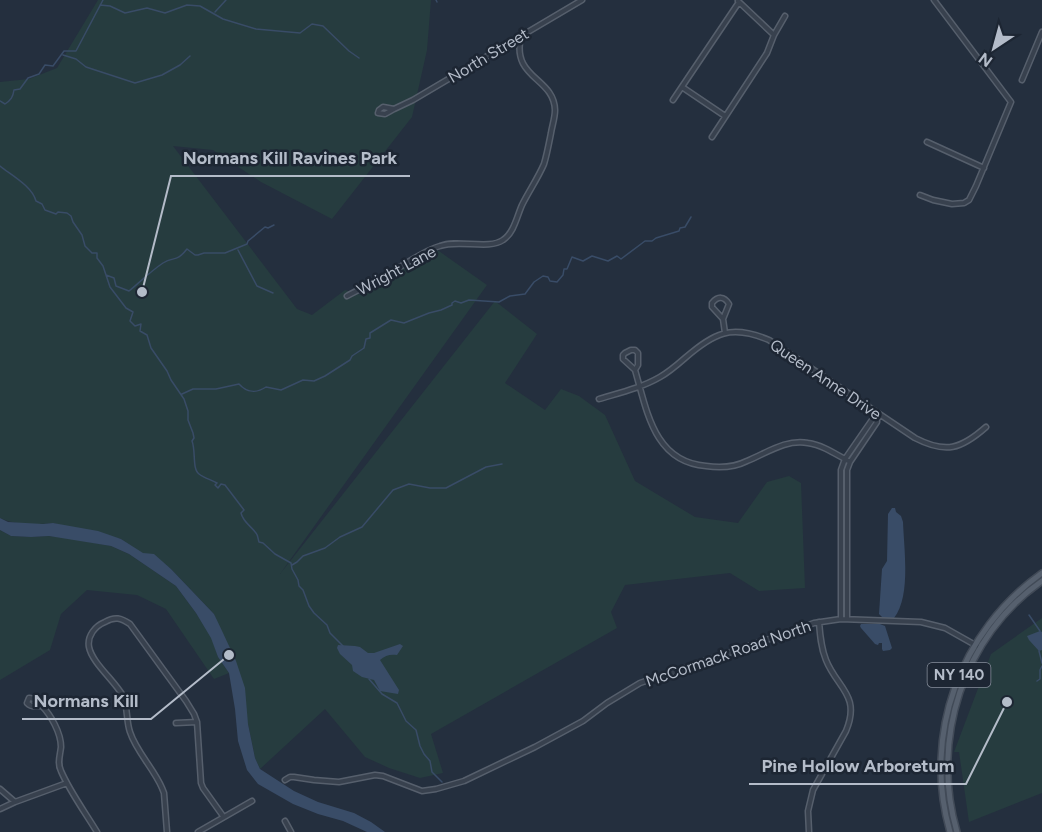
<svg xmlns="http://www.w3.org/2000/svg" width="1042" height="832" font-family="Figtree,sans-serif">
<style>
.green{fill:#263c3f}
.water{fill:#394c67}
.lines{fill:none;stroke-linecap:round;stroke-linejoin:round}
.stream{stroke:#394c67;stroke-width:1.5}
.minor-casing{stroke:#565f6c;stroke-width:7}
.major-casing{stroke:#414a57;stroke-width:8}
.minor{stroke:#38414e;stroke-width:4}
.major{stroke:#56606e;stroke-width:5}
.labels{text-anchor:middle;stroke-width:5;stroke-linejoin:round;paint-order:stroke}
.shield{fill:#1d2633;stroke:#878f9c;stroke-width:1.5}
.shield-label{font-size:15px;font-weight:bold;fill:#b4bcc9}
.street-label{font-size:16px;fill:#b4bcc9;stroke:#1d2633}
.leader{fill:none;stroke:#b4bcc9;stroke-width:2}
.callout-dot{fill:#b4bcc9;stroke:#1d2633;stroke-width:2}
.callout-label{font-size:18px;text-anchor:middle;font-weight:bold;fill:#b4bcc9;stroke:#1d2633;stroke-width:5;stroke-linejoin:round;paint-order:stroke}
</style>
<rect width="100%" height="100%" fill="#242f3e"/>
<path class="green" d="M98,0H431L427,50L412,117L332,219L261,182L213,150L173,146L297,309L312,315L345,290L361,295L387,276L436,249L487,285L280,574L495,301L537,334L505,383L545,410L561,389L579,396L605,415L635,481L695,517L738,523L767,482L789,476L801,483L805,588L759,591L730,573L625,585L611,612L617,628L431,734L443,773L420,778L389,768L365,757L325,709L260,769L255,758L248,724L214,614L171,569L154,555L143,554L121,539L53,523C37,525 15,525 0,518V82L29,79L57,68Z
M0,530L11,536L31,537L48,536L67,538L111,546L129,554L176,586L196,613L212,638L218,657L229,673L214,679L166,609L137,595L87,590L61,614L50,650L0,680Z
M1042,618V793L969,822L959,752H954L991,654Z"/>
<path class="water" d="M892,508H895L896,512L901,516L903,522C904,549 911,597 894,618H883L879,614L882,569L887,561L888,514Z
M0,518L8,522L43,524L53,523L98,531L121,539L143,553L154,554L171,569L214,614L223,633L236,661L245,688L248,724L255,758L260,769L294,791L318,802L354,813L371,822L385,832H367L343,821L318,814L293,804L258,784L247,770L238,741L235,709L229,673L218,657L211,638L196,613L176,586L129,554L111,546L49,536L31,537L11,536L0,530Z
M861,624H880L885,626L892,648L890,650L883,651L882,649V643H879L878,645L875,644L861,628L860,626Z
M1040,631L1042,632V650L1039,651L1029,640L1027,636Z
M400,644L403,646L397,655C391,654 385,655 380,660L399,690L398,694L380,691L374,680L362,677L353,671L352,665L340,654L337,648L338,645L355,646L360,647L368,653H374Z"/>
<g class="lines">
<path class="stream" d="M436,0L437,2
M100,5L110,6L125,13L147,8L165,13L187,5L200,6L223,19L256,29L300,33L312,24L323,26L349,51L359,58
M215,12L226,0
M63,55L76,59L86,67L135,83L162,75L180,65L190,56
M0,101L5,104C11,100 13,97 14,90L20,89L28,78L39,74L45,65L53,66L64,51H76L103,0
M0,166C11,175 32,186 36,201L42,204L45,210L56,214L58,212L67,213L71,216L73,222L82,235L85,246L92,253H97V258L103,266L110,287L126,308L133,312L130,321L135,326L141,324L140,331L147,335L151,348L167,371L171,380L184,399L188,411V420L193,433L194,438L192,441C196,451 192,469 199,474C204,478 212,480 217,483L215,485L218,488L221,484L225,485L244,510L241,513C243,522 251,526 256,533C258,535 258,539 259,542L263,543L275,554L291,563L292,569L298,580L299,586L303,590L309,606L314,613L327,625L330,633L344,647
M238,250L257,286L273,293
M106,275L114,278L116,286L129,291C140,282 151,271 163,263C174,256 176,263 187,249L195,255H198L204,253H225L247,244L248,241L265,227L268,228L274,225
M182,394L193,389H216L239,384C247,393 257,393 266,387L281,390L303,380L314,381L325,376L350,360L352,356L364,348L366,339L370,338V333L391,320L404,323L429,313L441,310L452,305V303L455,301L461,303L469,300L499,302L510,296L525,294L534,282L543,276L548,277L550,281L557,282L563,275L564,269H567L572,257L583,261L592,256L608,261L617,256L621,259L645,241H652L656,238L679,231L680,228L685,227L691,217
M292,565L297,562L303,556L325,548L340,537L362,527L393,490L409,484L430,488H446L486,467L502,464
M1029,615L1040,631
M1039,651L1042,663
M369,679L382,694L397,703L406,721L416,730L420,746L424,754L430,761L432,772L442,782
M1037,681L1040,679V670L1042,666"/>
<defs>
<path id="minor" d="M738,1L774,35
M1022,80L1042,32
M682,87L725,116
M673,100L739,2
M383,107L394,109L385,114L378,113L379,110Z
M394,109L413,100L582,0
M712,137L767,53L774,35L785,16
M927,142L984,168
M920,195L933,200L952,204L964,203L969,200L976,186L1011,102L934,0
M347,296C362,288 377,281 392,272C407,263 423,251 440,246C458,239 489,250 503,240C514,233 517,216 522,205C529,191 538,178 544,164C547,154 549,143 551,133C552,126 555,118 555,110C554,77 511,79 521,36
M723,319L729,304C724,296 718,296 712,303V307L723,319L725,333
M631,350H635L638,353V365L635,370L623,359V355L625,353Z
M635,370C647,411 654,462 706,466C719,468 735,467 747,461C767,453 785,439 808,443C823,445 837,455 850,462
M599,399C619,393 641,388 660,377C669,372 677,365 685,358C714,333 731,324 769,340L915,438C946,454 961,449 986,427
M841,619V470L845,459L872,420L877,417
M847,619V470L850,462L877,422V417L879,414
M29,698L36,699L41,705C36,707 31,707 27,703Z
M41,705C51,715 61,733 61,747C60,756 57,763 61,771C70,792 85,812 97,832
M176,723L197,722
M285,780L290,777H294L314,780L339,782L375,775L383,776L422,791L436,789L464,781L535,747L583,721L607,703L640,683L781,635L814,623L841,619L921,622L945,628L977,646
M0,789L15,802
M0,809L15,802L67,783
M285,821L291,832
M167,832L164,793L162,788C154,769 136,751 130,732C126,721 128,707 123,696C115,681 92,663 89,647C87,636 95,626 105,622C115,616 121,618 130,624L186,701L194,714L197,722L201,783L203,788L223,816
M198,832L252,801
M809,832L808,811L813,790L846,731C861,695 837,688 826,660C821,648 820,635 819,622"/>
<path id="major" d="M950,832C922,735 960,631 1042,573
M957,832C930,740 963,636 1042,581"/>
</defs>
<use href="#minor" class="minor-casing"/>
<use href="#major" class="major-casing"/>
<use href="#minor" class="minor"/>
<use href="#major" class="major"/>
</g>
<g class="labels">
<rect class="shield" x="927.5" y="663" width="63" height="24" rx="4.5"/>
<g class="shield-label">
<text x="959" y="680">NY 140</text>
</g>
<g class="street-label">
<text transform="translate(488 55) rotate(-31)" y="6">North Street</text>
<text transform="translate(396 270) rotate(-28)" y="6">Wright Lane</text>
<text transform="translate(826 379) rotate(34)" y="6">Queen Anne Drive</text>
<text transform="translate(728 653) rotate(-19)" y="6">McCormack Road North</text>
</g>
</g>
<path class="leader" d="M142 292L171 176H410M229 655L151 719H22M1007 702L966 784H749"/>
<g class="callout-dot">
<circle cx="142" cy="292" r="6"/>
<circle cx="229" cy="655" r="6"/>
<circle cx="1007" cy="702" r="6"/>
</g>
<g class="callout-label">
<text x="290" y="164">Normans Kill Ravines Park</text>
<text x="86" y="707">Normans Kill</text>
<text x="858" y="772">Pine Hollow Arboretum</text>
</g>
<g transform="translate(994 48) rotate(216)" stroke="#1d2633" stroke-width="4.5" paint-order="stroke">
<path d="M0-4.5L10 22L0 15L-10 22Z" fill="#b4bcc9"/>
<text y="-9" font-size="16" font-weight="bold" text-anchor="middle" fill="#b4bcc9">N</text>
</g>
</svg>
